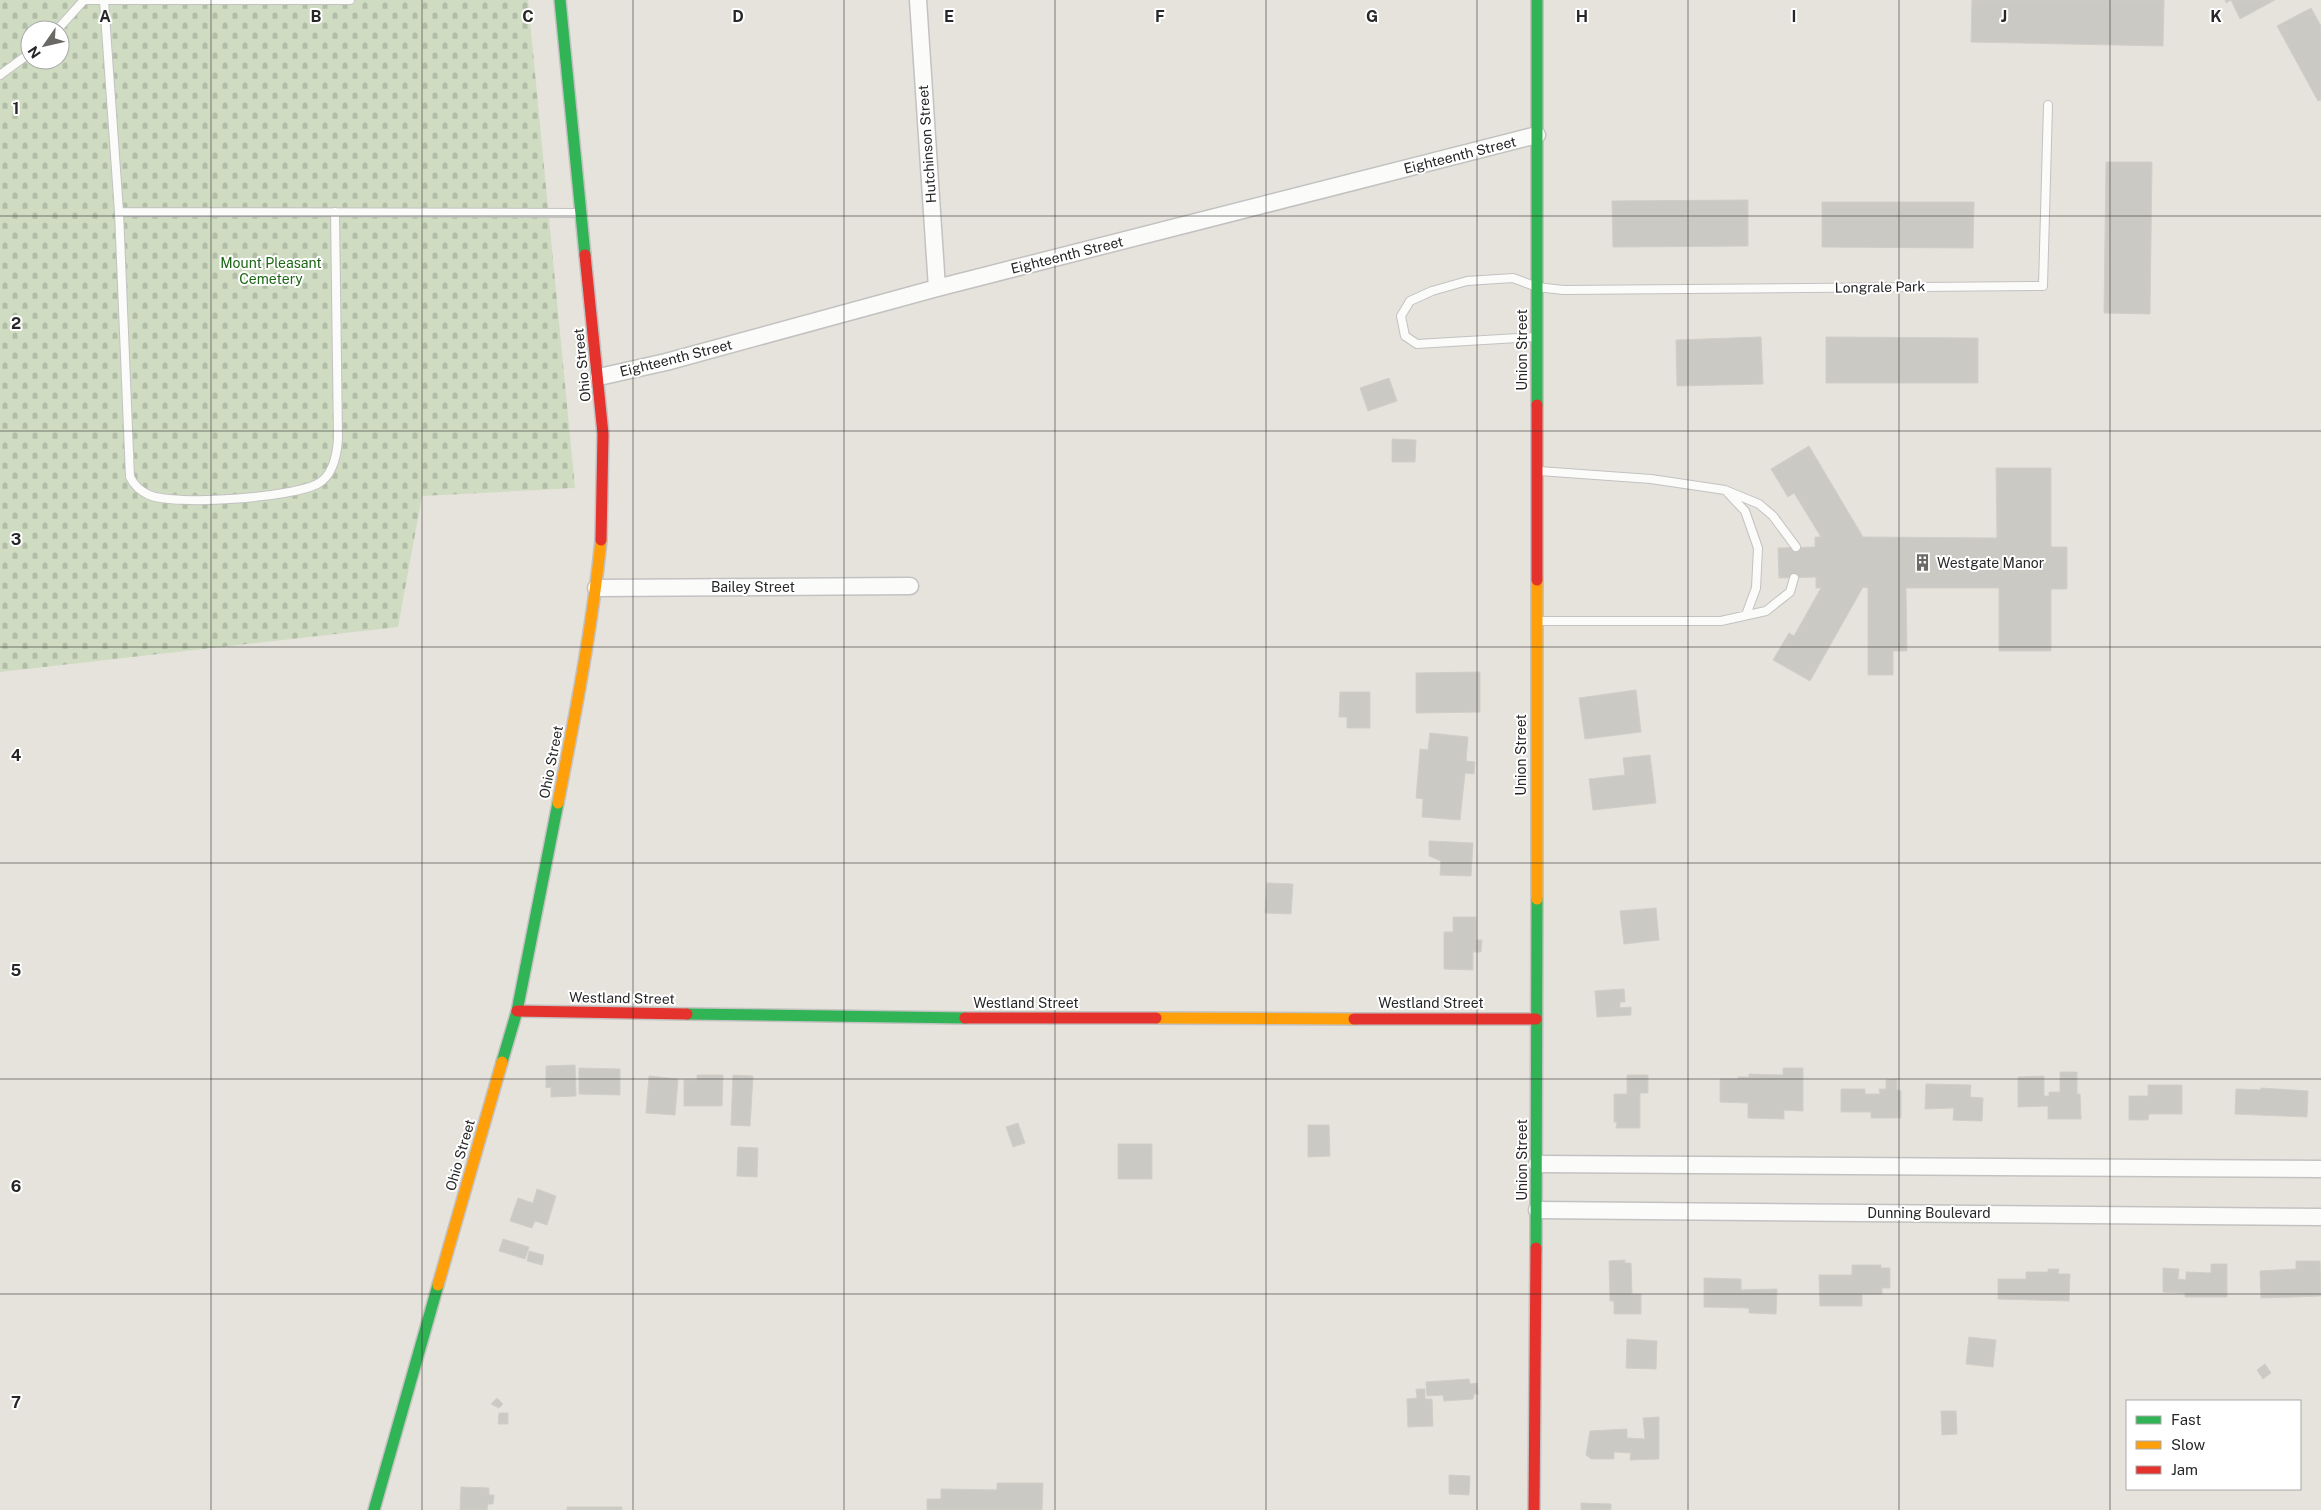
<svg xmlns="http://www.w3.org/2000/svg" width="2321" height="1510" font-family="'Public Sans',sans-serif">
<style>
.cemetery{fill:url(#cemetery-stones);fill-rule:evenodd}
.building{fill:#cbc9c3;stroke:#d1cec8}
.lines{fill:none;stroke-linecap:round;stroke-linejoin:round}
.lane-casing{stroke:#c3c2c2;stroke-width:10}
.street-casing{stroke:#c3c2c2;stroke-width:19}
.fast-casing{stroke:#c3c2c2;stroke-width:14}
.slow-casing{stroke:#c3c2c2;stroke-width:14}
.jam-casing{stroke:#c3c2c2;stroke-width:14}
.lane{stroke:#fbfbfa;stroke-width:8}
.street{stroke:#fbfbfa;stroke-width:16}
.fast{stroke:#30b455;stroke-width:11}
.slow{stroke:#ff9f0a;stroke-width:11}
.jam{stroke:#e5322d;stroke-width:11}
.grid{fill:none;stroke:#272727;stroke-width:1;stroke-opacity:0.55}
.labels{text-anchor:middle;stroke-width:4;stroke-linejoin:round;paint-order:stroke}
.street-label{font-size:14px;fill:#272727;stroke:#fff}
.park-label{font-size:14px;fill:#1c6814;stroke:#fff}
.poi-label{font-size:14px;fill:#272727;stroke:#fff;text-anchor:start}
.grid-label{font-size:16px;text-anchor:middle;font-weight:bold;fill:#272727;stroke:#fff;stroke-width:4;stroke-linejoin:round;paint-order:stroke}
</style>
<defs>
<pattern id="cemetery-stones" width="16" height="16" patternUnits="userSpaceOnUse" patternTransform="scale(1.25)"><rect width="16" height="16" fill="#cfdcc2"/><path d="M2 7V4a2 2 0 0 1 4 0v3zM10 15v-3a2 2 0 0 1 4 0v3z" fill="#b2bda7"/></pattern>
</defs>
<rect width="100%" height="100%" fill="#e6e3dc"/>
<path class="cemetery" d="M0,0H528L575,488L422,496L398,627L0,672ZM30,30H60V60H30Z"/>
<path class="building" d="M1972,0H2164L2163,46L1971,42Z
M2225,0H2275L2240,19L2231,0L2226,3Z
M2311,8L2321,26V100L2318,101L2277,26Z
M2106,162H2152L2150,314L2104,313Z
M1748,200V246L1613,247L1612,201Z
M1822,202H1974L1973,248L1822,247Z
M1761,337L1763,384L1677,386L1676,340Z
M1826,337L1978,338V383H1826Z
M1389,378L1397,401L1368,411L1360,388Z
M1392,439L1416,440L1415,462H1392Z
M1809,446L1863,537L1997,538L1996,468H2051V547H2067V589H2051V651H1999V588H1906L1907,651H1893V675H1868V588L1863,587L1810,681L1773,660L1789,633L1794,636L1821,588H1816V577L1779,578L1778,548L1815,547V537H1821L1794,493L1788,497L1771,469Z
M1480,672V712L1416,713V673Z
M1636,690L1641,732L1585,739L1579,698Z
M1340,692H1370V728H1347V717H1339Z
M1430,733L1468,737L1466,761L1475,762L1474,774L1465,773L1460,820L1422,817L1423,799L1416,798L1420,749L1428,750Z
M1650,755L1656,803L1593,810L1589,779L1625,775L1623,758Z
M1429,841L1473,843L1471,876L1440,875L1441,861L1429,856Z
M1267,883L1293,884L1291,914L1265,913Z
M1656,908L1659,940L1624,944L1620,911Z
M1453,917H1476V940H1482L1481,952H1473V970L1444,969V932H1453Z
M1624,989L1625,1002H1620V1008L1631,1007V1015L1597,1017L1595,991Z
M575,1065L576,1096L551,1097V1087L546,1088V1066Z
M579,1068L620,1069V1095L579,1094Z
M1783,1068H1803V1111L1784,1110V1119L1748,1118V1103L1720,1102V1079H1738V1077H1749V1074L1783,1075Z
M2060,1072H2077V1094H2080L2081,1119H2048V1106L2018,1107V1077L2044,1076V1096H2049V1092H2060Z
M697,1075H723L722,1106H684V1080H697Z
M733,1075L753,1076L750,1126L731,1125Z
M1627,1075H1648V1093H1640V1128H1616L1617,1122H1614V1094H1627Z
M649,1076L678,1079L675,1115L646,1113Z
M1897,1079V1090L1901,1091V1118H1871V1112H1841V1089H1865V1094H1880L1879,1089H1886V1080Z
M1926,1084L1971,1085L1970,1097L1983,1098L1982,1121L1953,1120L1954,1108L1925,1109Z
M2148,1085H2182V1114H2149L2148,1120H2129V1096H2148Z
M2261,1088L2308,1091L2307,1117L2235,1114L2236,1089L2261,1090Z
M1018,1123L1025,1143L1013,1147L1006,1127Z
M1308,1125H1329L1330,1156L1308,1157Z
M1118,1144H1152V1179H1118Z
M738,1147L758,1148L757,1177L737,1176Z
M537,1189L556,1196L547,1225L535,1221L532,1228L510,1221L518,1198L533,1203Z
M503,1239L529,1247L525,1259L499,1251Z
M529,1251L544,1255L542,1265L527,1261Z
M1625,1260V1263H1631L1632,1294H1641V1314H1614V1301H1610L1609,1261Z
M2296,1261H2320L2321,1296L2261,1298L2260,1271L2296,1269Z
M2211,1264H2227V1297H2185V1293L2163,1292V1268L2179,1269L2178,1279L2186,1280V1272L2211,1273Z
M1852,1265H1881V1268H1890V1288H1882V1294H1862V1306H1820L1819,1275H1852Z
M2048,1269H2059L2058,1274H2070L2069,1301L1998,1299V1279H2026V1272H2048Z
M1704,1278L1741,1279V1290L1777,1289L1776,1314L1749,1313V1308L1704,1307Z
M1969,1337L1996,1340L1993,1367L1966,1364Z
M1627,1339L1657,1341L1656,1369L1626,1368Z
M2265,1364L2271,1373L2263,1379L2257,1370Z
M1469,1379L1470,1384L1477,1383L1478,1394H1474L1473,1399L1444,1401L1443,1395L1427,1396L1426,1382Z
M1416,1389H1425V1399H1432L1433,1426L1408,1427L1407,1399L1417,1398Z
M497,1398L503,1404L499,1408L491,1404Z
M1941,1411H1956L1957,1434L1942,1435Z
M499,1413H508V1424H498Z
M1659,1417V1459L1630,1460L1631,1453L1614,1452V1459H1591L1586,1455L1590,1431L1627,1429V1438L1645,1439L1643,1418Z
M1449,1475L1470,1476L1469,1495L1449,1494Z
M997,1483H1043L1042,1510H927V1499H941V1489L997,1490Z
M461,1487L489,1488V1495H494L493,1504H488L487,1510H460Z
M1581,1503L1611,1504V1510H1581Z
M567,1507H622V1510H567Z"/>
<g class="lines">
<defs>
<path id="lane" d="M85,0H350
M104,1L119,212L130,477C134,485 140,491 149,495C175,506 294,498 319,483C334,474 337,454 338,439L335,212
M57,30L84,0
M0,75L30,53
M119,212L580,213
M1535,337L1417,344L1405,336L1401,316L1410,301L1432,291L1467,281L1513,278L1537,287L1563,290L2043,286L2048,105
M1539,471L1651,479L1725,490L1759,504L1773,516L1796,547
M1728,493L1745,511L1758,548L1756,588L1746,615
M1538,621H1721L1766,611L1790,592L1794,578"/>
<path id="street" d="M918,0L937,288
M599,377L666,362L937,288L1537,135
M596,588L910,586
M1537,1164L2321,1169
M1537,1210L2321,1217"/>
<path id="fast" d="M560,0L585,255
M1537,0V405
M687,1014L965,1018
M502,1062L517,1011L558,803
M1536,1248L1537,899
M374,1510L438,1285"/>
<path id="slow" d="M1537,580V899
M558,803C575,716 592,629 601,540
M1156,1018L1354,1019
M438,1285L502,1062"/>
<path id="jam" d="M585,255L603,434L601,540
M1537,405V580
M517,1011L687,1014
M965,1018H1156
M1354,1019H1536
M1534,1510L1536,1248"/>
</defs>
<use href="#lane" class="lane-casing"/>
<use href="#street" class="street-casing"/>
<use href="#fast" class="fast-casing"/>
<use href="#slow" class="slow-casing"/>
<use href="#jam" class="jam-casing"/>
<use href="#lane" class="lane"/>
<use href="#street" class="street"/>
<use href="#fast" class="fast"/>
<use href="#slow" class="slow"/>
<use href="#jam" class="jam"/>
</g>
<path class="grid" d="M211,0V1510M422,0V1510M633,0V1510M844,0V1510M1055,0V1510M1266,0V1510M1477,0V1510M1688,0V1510M1899,0V1510M2110,0V1510M0,216H2321M0,431H2321M0,647H2321M0,863H2321M0,1079H2321M0,1294H2321"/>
<defs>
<symbol id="building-bare" viewBox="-9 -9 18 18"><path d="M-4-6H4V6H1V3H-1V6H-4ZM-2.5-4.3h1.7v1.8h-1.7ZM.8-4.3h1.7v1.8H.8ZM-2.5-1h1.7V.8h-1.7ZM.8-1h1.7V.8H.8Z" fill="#6a6966" stroke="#fff" stroke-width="2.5" paint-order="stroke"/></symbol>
</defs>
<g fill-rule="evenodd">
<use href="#building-bare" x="1910" y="550" width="25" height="25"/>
</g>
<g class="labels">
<g class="street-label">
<text transform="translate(927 144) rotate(-94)" y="5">Hutchinson Street</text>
<text transform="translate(1460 155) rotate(-14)" y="5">Eighteenth Street</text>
<text transform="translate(1067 255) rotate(-14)" y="5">Eighteenth Street</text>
<text transform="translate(1880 287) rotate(-1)" y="5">Longrale Park</text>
<text transform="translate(1522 350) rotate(-90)" y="5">Union Street</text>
<text transform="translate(676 358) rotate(-14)" y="5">Eighteenth Street</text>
<text transform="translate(582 365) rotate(-96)" y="5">Ohio Street</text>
<text x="753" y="592">Bailey Street</text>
<text transform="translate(1521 755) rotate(-90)" y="5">Union Street</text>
<text transform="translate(551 762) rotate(-79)" y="5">Ohio Street</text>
<text transform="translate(622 998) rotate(1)" y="5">Westland Street</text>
<text x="1026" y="1008">Westland Street</text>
<text x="1431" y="1008">Westland Street</text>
<text transform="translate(460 1155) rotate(-74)" y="5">Ohio Street</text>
<text transform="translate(1522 1160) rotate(-90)" y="5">Union Street</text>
<text x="1929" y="1218">Dunning Boulevard</text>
</g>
<g class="park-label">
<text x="271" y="268">Mount Pleasant<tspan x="271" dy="16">Cemetery</tspan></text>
</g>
<g class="poi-label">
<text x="1937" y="568">Westgate Manor</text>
</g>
</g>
<g class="grid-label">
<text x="105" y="22">A</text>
<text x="316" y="22">B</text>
<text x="528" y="22">C</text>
<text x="738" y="22">D</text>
<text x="949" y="22">E</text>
<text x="1160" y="22">F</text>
<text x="1372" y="22">G</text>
<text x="1582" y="22">H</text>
<text x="1794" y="22">I</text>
<text x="2004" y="22">J</text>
<text x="2216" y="22">K</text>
<text x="16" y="114">1</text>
<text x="16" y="329">2</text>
<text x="16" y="545">3</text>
<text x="16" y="761">4</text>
<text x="16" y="976">5</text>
<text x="16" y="1192">6</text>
<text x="16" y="1408">7</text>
</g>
<rect x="2126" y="1400" width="175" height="90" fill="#ffffff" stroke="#a9a9a9"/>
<rect x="2136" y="1416" width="25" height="8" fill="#30b455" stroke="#a9a9a9"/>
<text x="2171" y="1425" font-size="15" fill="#272727">Fast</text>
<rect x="2136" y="1441" width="25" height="8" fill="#ff9f0a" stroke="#a9a9a9"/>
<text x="2171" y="1450" font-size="15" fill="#272727">Slow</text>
<rect x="2136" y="1466" width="25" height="8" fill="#e5322d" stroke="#a9a9a9"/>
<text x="2171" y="1475" font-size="15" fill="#272727">Jam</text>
<g transform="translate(45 45) rotate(236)"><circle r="24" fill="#ffffff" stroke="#a9a9a9"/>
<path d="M0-4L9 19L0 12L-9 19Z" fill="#6a6966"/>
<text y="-8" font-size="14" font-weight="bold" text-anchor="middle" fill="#272727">N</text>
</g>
</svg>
